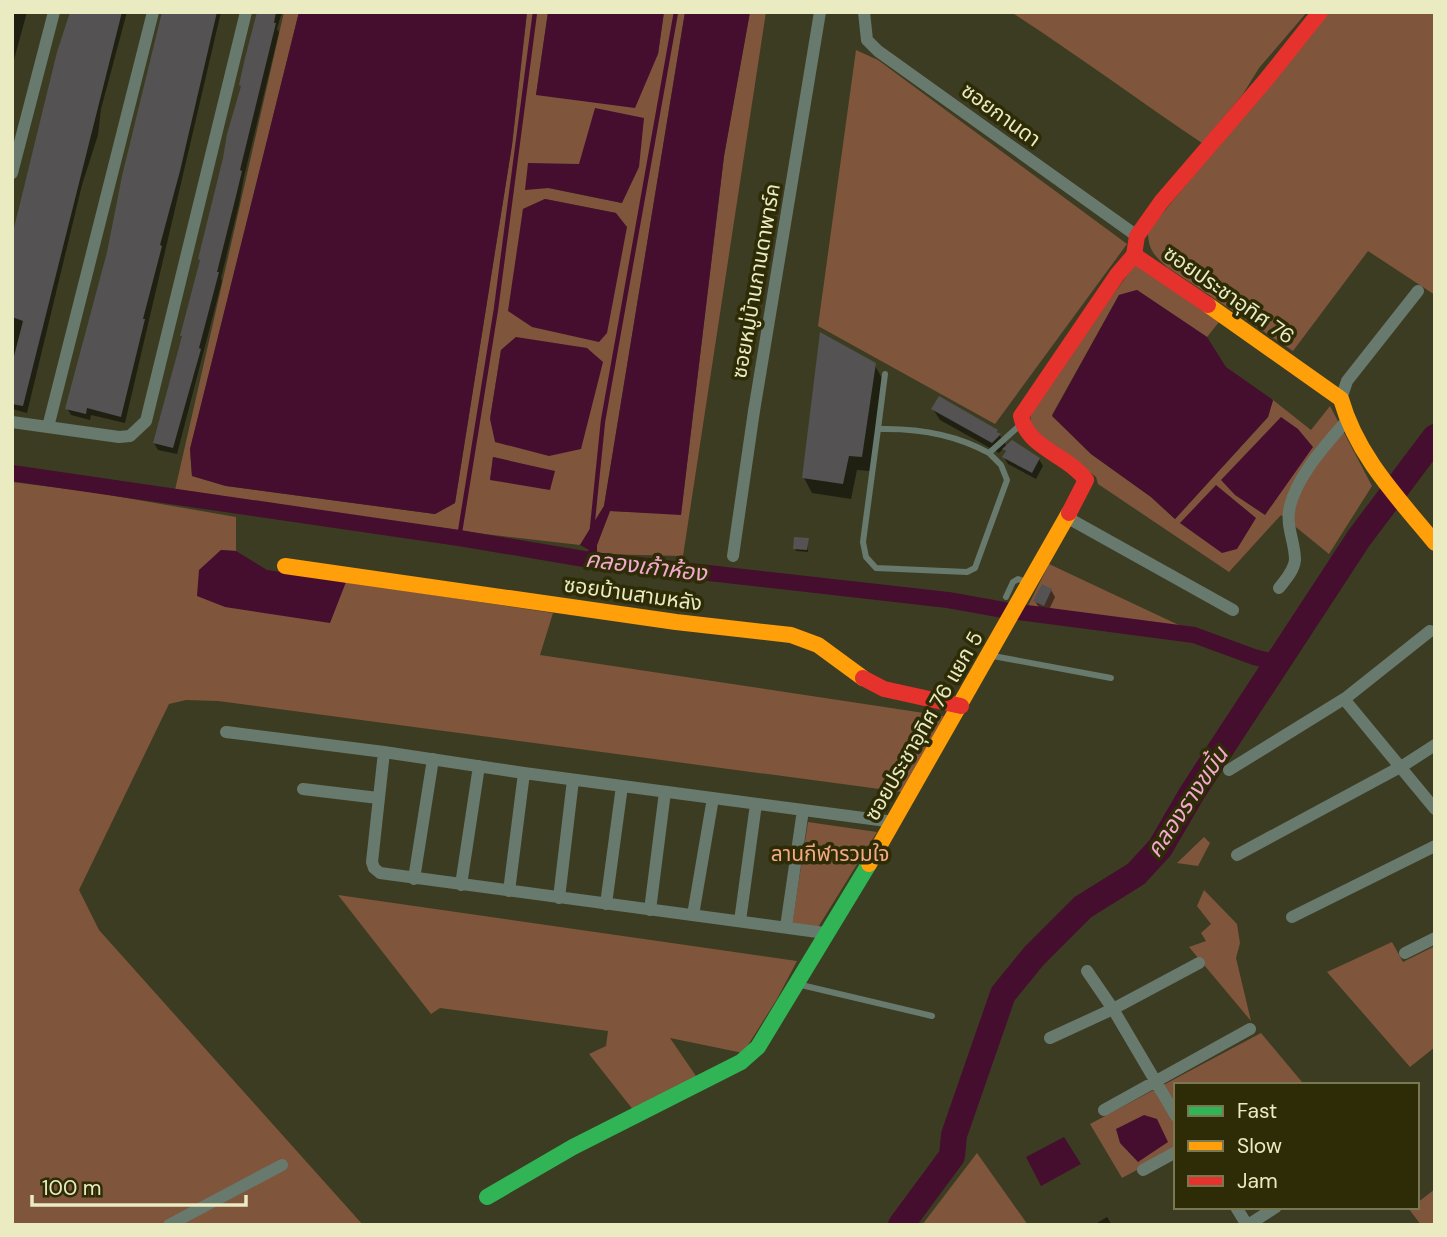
<svg xmlns="http://www.w3.org/2000/svg" width="1447" height="1237" font-family="'DM Sans','Noto Sans Thai',sans-serif">
<style>
.green{fill:#7f553c;fill-rule:evenodd}
.water{fill:#450e2e}
.shadow{fill:#0007}
.lines{fill:none;stroke-linecap:round;stroke-linejoin:round}
.stream{stroke:#450e2e;stroke-width:4.5}
.canal{stroke:#450e2e;stroke-width:16}
.river{stroke:#450e2e;stroke-width:26}
.building{fill:#545252}
.lane{stroke:#68796e;stroke-width:6}
.street{stroke:#68796e;stroke-width:12}
.fast{stroke:#30b455;stroke-width:16}
.slow{stroke:#ff9f0a;stroke-width:16}
.jam{stroke:#e5322d;stroke-width:16}
.labels{text-anchor:middle;stroke-width:7;stroke-linejoin:round;paint-order:stroke}
.street-label{font-size:21px;fill:#eaebc1;stroke:#2d2c06}
.park-label{font-size:21px;fill:#f5aa84;stroke:#2d2c06}
.water-label{font-size:23px;font-style:italic;fill:#f6a9cf;stroke:#2d2c06}
</style>
<rect width="100%" height="100%" fill="#3c3c22"/>
<path class="green" d="M284,12H299L190,449L192,476L226,486L435,514L455,503L512,145L527,12H548L536,95L658,54L664,12H685L604,506L580,545L485,534L175,490ZM579,165L622,203L548,188ZM545,199L616,213L519,245L523,209ZM516,337L490,419L501,350ZM493,457L555,472L490,480Z
M750,12H766L683,556L597,554V545L610,511L681,514L724,156Z
M1011,12H1307L1259,68L1243,94L1202,143C1138,100 1076,54 1011,12Z
M1328,12H1435V295L1368,251L1293,351L1167,267C1154,255 1148,250 1148,231Z
M856,50L878,60L1127,244L995,424L818,326Z
M1136,263L1219,322L1207,337L1137,290L1119,295L1052,415L1091,454L1151,497L1175,519L1268,417L1273,400L1311,430L1330,406L1372,486L1329,554L1281,515L1229,572L1098,484L1096,477L1038,434L1031,426L1030,410Z
M12,482L92,492L236,517V551L221,550L199,571L346,582L553,613L540,655L944,716L902,792L218,701L186,700L169,704L79,890L99,930L363,1225H12Z
M1049,564L1183,627L1176,628L1025,612Z
M808,822L877,832L817,929L792,925Z
M1204,837L1210,843L1198,866L1177,863Z
M1204,890L1237,924L1240,943L1236,958L1251,1021L1189,947L1206,941L1201,933L1211,924L1197,906Z
M338,895L797,961L777,999L743,1053L670,1038L698,1079L634,1111L589,1054L606,1046L608,1031L440,1008L431,1014Z
M1392,942L1403,962L1435,946V1047L1410,1067L1327,972Z
M1261,1033L1302,1082L1296,1085H1176V1149L1122,1178L1090,1124Z
M977,1153L1028,1225H922Z
M1435,1189V1225H1421L1409,1209L1417,1207V1203Z"/>
<path class="water" d="M299,12H527L512,145L455,503L435,514L226,486L192,476L190,449Z
M548,12H664L658,54L635,108L536,95Z
M685,12H750L724,156L681,515L610,511L597,545V554L580,545L604,506Z
M595,108L644,118L639,167L622,203L549,188L525,190L528,163L579,164Z
M545,199L616,213L627,227L607,333L599,342L532,327L508,311L523,209Z
M1137,290L1207,337L1226,367L1273,400L1268,417L1175,519L1151,497L1091,454L1052,416L1119,295Z
M516,337L587,348L603,362L581,449L549,456L495,442L490,419L501,350Z
M1281,417L1298,429L1313,447L1265,515L1235,495L1221,480Z
M493,457L555,471L550,490L490,480Z
M1216,485L1256,518L1237,549L1222,553L1180,523Z
M221,550L236,551L267,570L346,582L330,623L225,607L197,596L199,570Z
M1144,1115L1157,1119L1168,1142L1138,1162L1120,1143L1116,1129Z
M1064,1137L1081,1164L1041,1186L1026,1157Z"/>
<path class="shadow" d="M12,12H27L12,67Z
M70,12H127L101,109L98,135L82,185L27,413L12,409V243Z
M164,12H221L125,423L91,415L90,420L71,415L67,408L109,252Z
M259,12H282L277,29L279,32L244,177L239,204L221,278L222,281L177,454L158,450L154,443L183,339L181,335L202,261Z
M874,364L883,380L870,471L857,470L851,499L812,493L804,478Z
M933,409L997,431L1007,447L1039,459L1043,466L1036,479L1008,464L1004,457L1006,453L1004,448L999,453L940,420Z
M807,540L808,552L796,551L795,548Z
M1051,590L1055,597L1048,612L1039,608L1035,601Z
M1107,1217L1112,1225H1097V1223Z"/>
<g class="lines">
<path class="stream" d="M592,529L603,421L676,12
M459,538L496,309L535,12
M590,559L591,545"/>
<path class="canal" d="M12,473L459,538L584,559L948,600L1004,610L1194,635L1254,657L1278,663"/>
<path class="river" d="M901,1225L952,1156L954,1135L1003,994L1034,956L1083,907L1136,874L1160,848L1192,793L1359,538L1435,437"/>
</g>
<path class="building" d="M70,12H122L23,406L12,404V364L23,321L12,317V236L57,52Z
M162,12H217L180,171L160,245L162,246L143,319H145L121,417L87,408L86,414L65,409L107,252L122,176Z
M257,12H276L274,23H276L240,170L242,171L236,196L217,272H219L199,348L201,349L173,448L153,443L182,336H180L200,260L198,259L223,158L227,134L241,86L239,85L245,58Z
M820,332L876,363L862,457L849,456L843,484L802,478Z
M939,396L998,430L997,432L1001,434L992,443L931,409Z
M1012,440L1040,458L1032,473L1002,457L1006,451L1002,449Z
M794,537L809,538L807,550L793,549Z
M1042,584L1052,589L1044,606L1033,601Z"/>
<g class="lines">
<path class="lane" d="M878,429L885,374
M989,453C955,434 917,428 878,429L863,542L866,557L876,568L967,572L975,568L1007,480L1001,465L989,453L1019,426
M1006,597L1013,582L1018,579L1029,583
M993,656L1111,678
M797,984L932,1016"/>
<path class="street" d="M864,12L867,40L878,51L1137,236
M12,173L54,12
M1341,399L1347,381L1418,291
M12,422L119,437L130,436L146,421L246,12
M48,427L153,12
M1068,518L1233,610
M733,556L754,411L820,12
M1279,588C1285,580 1294,571 1295,560C1295,541 1285,526 1290,506C1298,474 1326,445 1347,420
M1344,699L1435,809
M226,732L384,752L524,773L894,822
M384,752L372,862L374,868L380,873L825,933
M1229,770L1347,697L1430,631
M303,789L378,798
M1237,855L1404,765L1435,745
M414,879L433,759
M461,885L479,766
M509,891L524,773
M559,898L573,780
M606,904L622,786
M650,910L665,792
M693,915L713,798
M1292,917L1435,846
M740,921L756,804
M786,927L803,810
M1405,953L1435,938
M1087,971L1113,1009L1176,1116
M1050,1038L1113,1009L1199,963
M1104,1110L1250,1029
M1143,1170L1176,1152
M1236,1207L1247,1225
M169,1225L282,1165
M1248,1225L1276,1207"/>
<path class="fast" d="M487,1197L573,1147L741,1062L758,1047L869,864"/>
<path class="slow" d="M1208,305L1341,399C1357,456 1398,498 1435,543
M285,566L676,622L791,635L818,645L863,678
M869,864L1069,513"/>
<path class="jam" d="M1208,305L1134,255L1137,236L1161,202L1265,81L1320,12
M1069,513L1086,480C1068,455 1027,448 1021,416L1117,275L1134,255
M863,678L884,689L961,706"/>
</g>
<g class="labels">
<g class="street-label">
<text transform="translate(1001 115) rotate(36)" y="7">ซอยกานดา</text>
<text transform="translate(756 281) rotate(-80)" y="7">ซอยหมู่บ้านกานดาพาร์ค</text>
<text transform="translate(1229 295) rotate(35)" y="7">ซอยประชาอุทิศ 76</text>
<text transform="translate(633 594) rotate(8)" y="7">ซอยบ้านสามหลัง</text>
<text transform="translate(924 726) rotate(-60)" y="7">ซอยประชาอุทิศ 76 แยก 5</text>
</g>
<g class="park-label">
<text x="830" y="861">ลานกีฬารวมใจ</text>
</g>
<g class="water-label">
<text transform="translate(646 566) rotate(7)" y="8">คลองเก้าห้อง</text>
<text transform="translate(1187 802) rotate(-56)" y="8">คลองรางขมิ้น</text>
</g>
</g>
<rect width="1447" height="1237" fill="none" stroke="#eaebc1" stroke-width="28"/>
<rect x="1174" y="1083" width="245" height="126" fill="#2d2c06" stroke="#797851" stroke-width="2"/>
<rect x="1188" y="1106" width="35" height="10" fill="#30b455" stroke="#797851" stroke-width="2"/>
<text x="1237" y="1118" font-size="21" fill="#eaebc1">Fast</text>
<rect x="1188" y="1141" width="35" height="10" fill="#ff9f0a" stroke="#797851" stroke-width="2"/>
<text x="1237" y="1153" font-size="21" fill="#eaebc1">Slow</text>
<rect x="1188" y="1176" width="35" height="10" fill="#e5322d" stroke="#797851" stroke-width="2"/>
<text x="1237" y="1188" font-size="21" fill="#eaebc1">Jam</text>
<path d="M32 1195v10h214v-10" fill="none" stroke="#eaebc1" stroke-width="3.5"/>
<text x="42" y="1195" font-size="21" fill="#eaebc1" stroke="#2d2c06" stroke-width="5" paint-order="stroke">100 m</text>
</svg>
